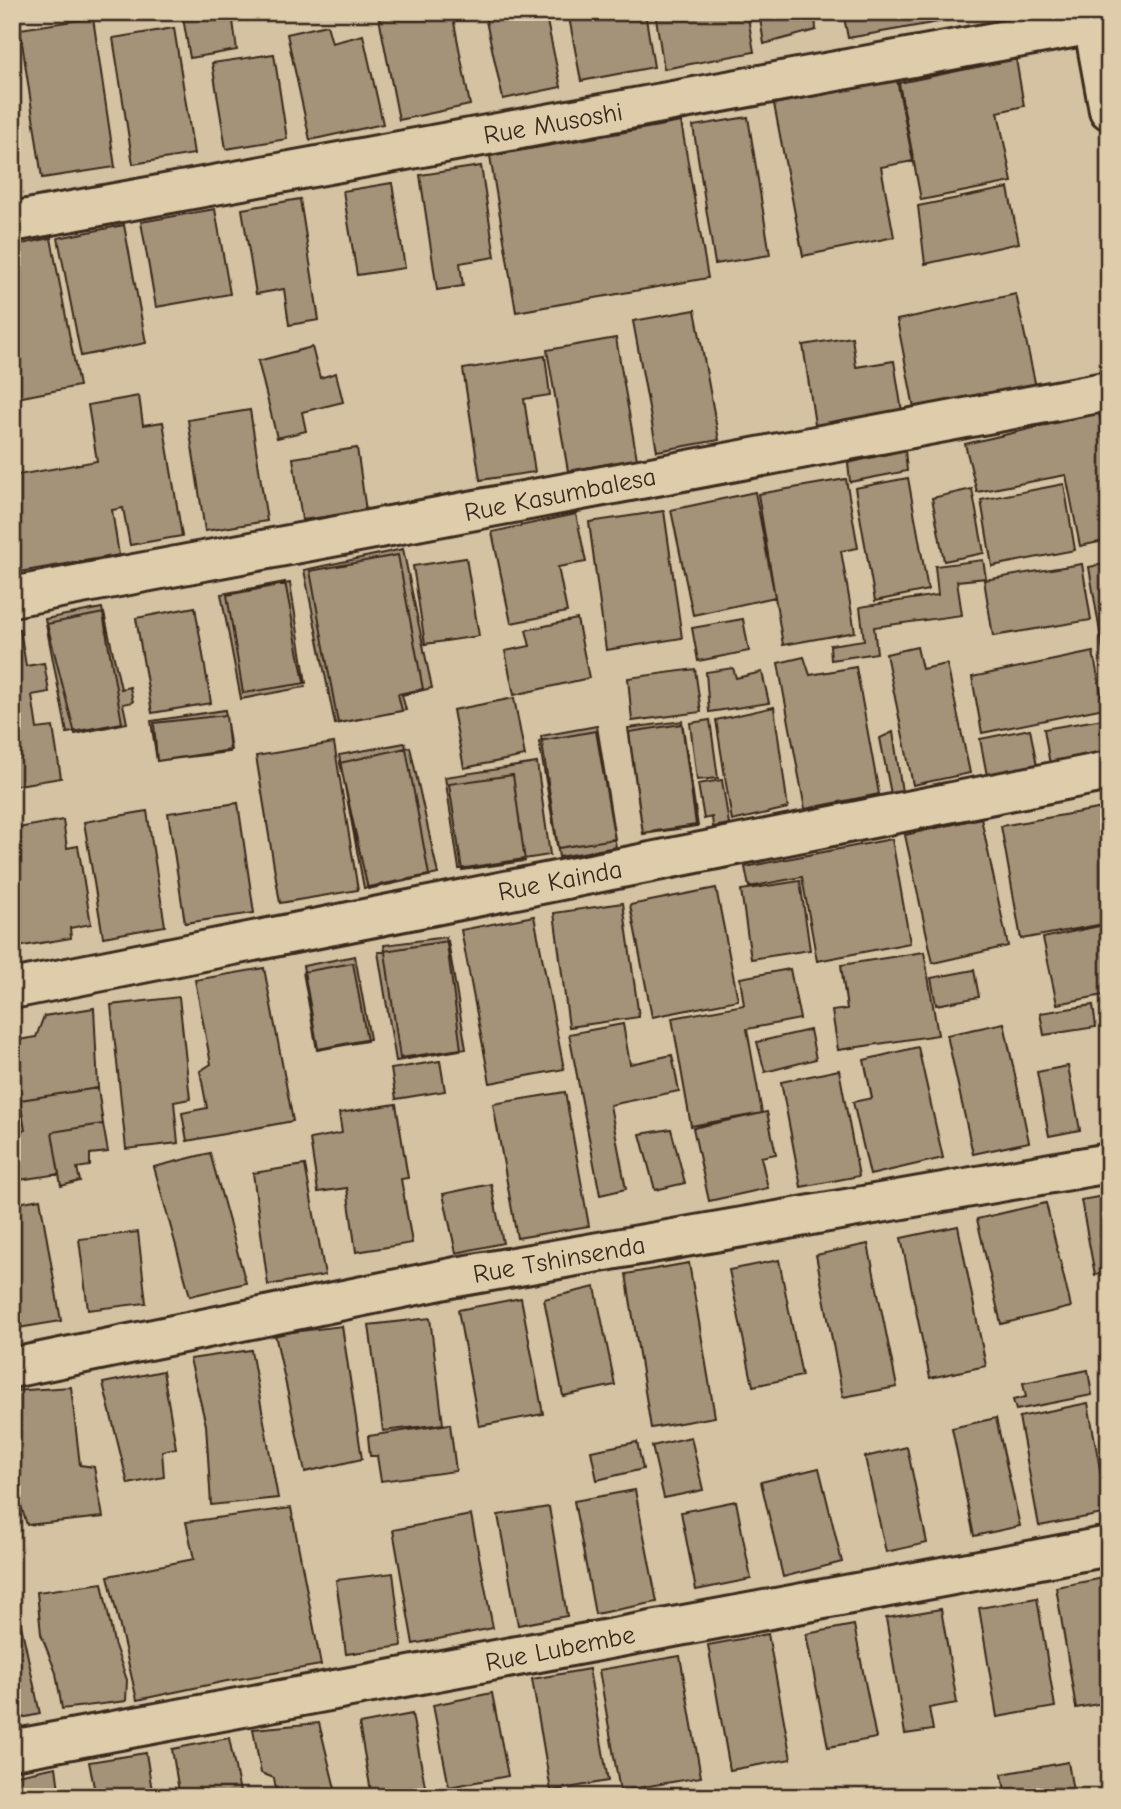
<svg xmlns="http://www.w3.org/2000/svg" width="1121" height="1809" font-family="'Comic Neue',sans-serif">
<style>
.building{fill:#a49379;stroke:#3b2a1e;stroke-width:2}
.lines{fill:none;stroke-linecap:round;stroke-linejoin:round}
.street-casing{stroke:#3b2a1e;stroke-width:44}
.secondary-casing{stroke:#3b2a1e;stroke-width:44}
.street{stroke:#deccaa;stroke-width:38}
.secondary{stroke:#deccaa;stroke-width:38}
.labels{text-anchor:middle;stroke-width:7;stroke-linejoin:round;paint-order:stroke}
.street-label{font-size:26px;fill:#3b2a1e;stroke:#deccaa}
</style>
<rect width="100%" height="100%" fill="#d4c2a2"/>
<filter id="ink" filterUnits="userSpaceOnUse"><feTurbulence type="fractalNoise" baseFrequency=".0143" numOctaves="2"/><feDisplacementMap in="SourceGraphic" scale="14" xChannelSelector="R" yChannelSelector="G"/><feConvolveMatrix kernelMatrix="1 2 1 2 8 2 1 2 1" color-interpolation-filters="sRGB"/></filter>
<g filter="url(#ink)">
<path class="building" d="M182,12H248L249,18L233,21L237,50L190,58Z
M452,12L470,105L399,120L378,13Z
M484,12H545L561,87L503,99Z
M568,12H645L654,67L581,81Z
M655,12H747L754,52L664,69Z
M759,12H815L816,30L764,44Z
M843,12H989V13L848,38Z
M93,18L115,167L42,178L20,29Z
M327,25L332,43L363,35L383,124L310,140L287,34Z
M174,28L194,154L133,164L113,38Z
M274,54L287,139L226,149L212,63Z
M1016,59L1024,106L998,112L1012,182L921,200L899,83Z
M897,80L913,161L881,167L894,237L803,256L774,104Z
M748,117L770,255L715,264L693,126Z
M681,122L708,278L516,312L490,156Z
M481,166L495,257L460,263L463,286L437,290L420,175Z
M392,183L405,268L357,275L343,191Z
M1008,188L1019,243L925,264L918,206Z
M300,199L319,320L289,325L284,289L256,294L242,209Z
M215,209L230,294L156,307L141,222Z
M124,225L146,343L81,356L58,238Z
M51,238L79,386L12,399V246Z
M1016,294L1036,387L915,413L897,320Z
M695,310L719,440L657,451L633,321Z
M852,337L856,367L894,361L904,424L817,438L803,345Z
M616,338L637,459L568,471L547,350Z
M312,347L320,378L336,373L343,402L302,412L306,431L277,438L258,361Z
M545,356L550,395L524,399L535,472L480,480L463,369Z
M139,396L143,425L163,422L182,536L130,545L123,508L112,510L119,555L19,572L12,533V476L97,461L88,405Z
M250,410L267,521L205,531L188,420Z
M1099,413L1109,462V540L1080,546L1066,475L977,492L965,444Z
M357,448L366,511L302,520L293,458Z
M905,450L907,471L850,482L848,463Z
M908,478L928,590L875,601L855,488Z
M846,479L858,548L841,551L855,632L783,645L758,494Z
M1064,484L1075,550L992,566L981,500Z
M972,489L984,553L944,561L932,498Z
M755,492L775,597L693,615L671,510Z
M664,511L682,638L606,650L589,522Z
M576,514L586,562L558,567L567,612L511,623L492,532Z
M403,549L432,688L402,695L406,710L335,724L304,570Z
M398,555L423,689L398,694L402,711L338,723L310,571Z
M466,558L479,636L425,644L413,566Z
M983,560L986,578L957,581L962,615L874,627L877,653L831,660L830,645L864,640L860,607L938,595L935,566Z
M1109,563V686L1089,567Z
M1082,564L1091,620L993,636L984,580Z
M285,582L305,687L241,699L221,594Z
M290,583L306,683L243,693L227,595Z
M195,607L211,703L152,713L136,618Z
M102,608L122,723L67,733L45,619Z
M104,613L121,689L130,687L133,702L123,704L127,723L75,734L47,624Z
M577,619L589,678L514,695L505,651L530,646L526,630Z
M743,619L749,651L698,661L692,628Z
M20,629L26,666L44,663L49,692L32,695L37,729L53,727L61,778L12,786V631Z
M917,647L922,669L947,664L970,773L913,785L886,654Z
M1093,652L1104,708L982,733L972,677Z
M804,657L810,675L856,667L879,794L805,809L778,663Z
M733,668L736,678L762,672L769,703L709,712L706,672Z
M695,669L701,712L632,721L628,678Z
M514,698L525,756L464,768L453,710Z
M774,707L788,808L732,821L716,720Z
M225,710L231,750L157,761L151,721Z
M226,715L230,752L157,761L154,723Z
M1109,718V755L1050,765L1044,729Z
M710,720L718,778L697,780L690,723Z
M682,721L698,826L643,834L628,728Z
M682,724L696,825L643,833L629,732Z
M597,726L615,839L558,848L541,736Z
M1030,729L1038,771L988,781L980,739Z
M596,731L616,847L559,857L539,741Z
M893,732L902,792L891,794L880,738Z
M334,743L358,890L280,903L256,756Z
M405,743L429,875L364,888L339,755Z
M410,747L438,874L368,889L340,763Z
M537,763L550,855L459,869L445,777Z
M513,775L525,861L462,870L449,784Z
M722,780L729,824L713,827L712,817L704,819L698,784Z
M238,803L254,913L185,923L168,813Z
M1109,807V923L1021,939L1001,826Z
M147,811L165,926L103,937L84,822Z
M981,818L1008,946L933,963L905,835Z
M63,820L67,848L78,846L91,924L70,928L71,938L17,947L12,917V829Z
M892,839L910,943L817,961L802,877L749,887L745,867Z
M800,881L810,950L751,959L741,890Z
M716,888L738,1000L652,1017L630,905Z
M623,903L639,1017L569,1027L554,913Z
M534,916L564,1069L490,1083L461,930Z
M1109,924V994L1057,1004L1043,938Z
M446,937L461,1049L400,1058L384,945Z
M448,941L466,1049L396,1061L378,952Z
M924,952L938,1035L838,1050L832,1011L847,1009L841,965Z
M355,956L370,1039L318,1049L303,966Z
M353,963L367,1041L317,1050L303,972Z
M264,968L293,1121L187,1141L182,1113L207,1108L200,1071L211,1064L195,980Z
M790,969L800,1019L747,1029L762,1113L691,1126L672,1018L744,1005L740,978Z
M974,970L979,997L936,1005L931,978Z
M179,997L190,1099L174,1102L178,1143L126,1149L111,1005Z
M1093,1005L1096,1027L1044,1035L1040,1013Z
M94,1008L98,1088L20,1100L12,1064V1041L36,1037L44,1016Z
M1004,1023L1029,1142L973,1154L947,1035Z
M623,1024L630,1064L672,1055L679,1091L610,1105L626,1189L600,1195L569,1034Z
M810,1030L816,1059L765,1072L757,1042Z
M918,1047L943,1158L870,1175L853,1102L872,1098L864,1060Z
M440,1061L445,1091L396,1099L391,1069Z
M12,1064L25,1130L12,1132Z
M1068,1066L1080,1130L1049,1136L1037,1072Z
M839,1070L859,1176L801,1187L781,1082Z
M98,1088L103,1124L52,1132L59,1174L12,1181V1132L25,1130L20,1100Z
M565,1092L589,1226L517,1238L493,1104Z
M396,1104L408,1178L401,1179L412,1243L356,1252L347,1188L318,1192L310,1139L342,1133L339,1113Z
M767,1112L776,1154L761,1157L768,1188L709,1201L693,1128Z
M103,1124L108,1152L90,1154V1166L77,1168L80,1181L61,1186L52,1132Z
M671,1129L685,1183L655,1190L640,1134Z
M210,1153L246,1283L190,1296L154,1167Z
M305,1165L325,1275L268,1285L253,1173Z
M491,1184L503,1243L456,1253L443,1194Z
M1109,1195V1272L1095,1275L1081,1200Z
M40,1199L61,1321L12,1329V1204Z
M1046,1203L1071,1307L1001,1324L977,1219Z
M958,1226L986,1366L930,1378L901,1238Z
M138,1232L146,1303L88,1310L79,1239Z
M868,1244L897,1387L843,1397L816,1255Z
M779,1260L802,1376L753,1386L729,1270Z
M689,1263L715,1417L651,1428L626,1274Z
M595,1287L615,1385L563,1396L544,1299Z
M521,1298L543,1414L479,1426L458,1310Z
M430,1318L443,1424L383,1431L369,1325Z
M342,1326L362,1459L305,1472L275,1334Z
M251,1350L278,1498L211,1505L206,1425L190,1359Z
M1088,1370L1092,1395L1016,1410L1013,1400L1026,1397L1023,1383Z
M163,1371L176,1448L162,1451L164,1477L128,1484L103,1383Z
M71,1387L80,1465L94,1467L103,1517L27,1525L12,1477V1391Z
M1088,1403L1108,1513L1039,1526L1019,1417Z
M996,1418L1020,1526L974,1536L952,1428Z
M450,1424L456,1471L381,1481L377,1456H370L368,1436Z
M691,1437L703,1490L664,1498L652,1446Z
M637,1442L643,1469L597,1480L591,1451Z
M907,1447L927,1543L886,1552L865,1457Z
M819,1468L842,1562L783,1577L761,1482Z
M635,1490L657,1602L595,1614L574,1501Z
M736,1501L751,1579L696,1590L681,1512Z
M549,1507L567,1616L518,1625L498,1515Z
M291,1508L321,1665L227,1681L137,1700L108,1576L194,1559L186,1522Z
M471,1515L493,1628L413,1644L393,1530Z
M393,1573L402,1646L346,1654L336,1580Z
M1109,1577V1702L1076,1708L1056,1587Z
M102,1583L114,1643L127,1680L126,1701L62,1709L56,1673L41,1634L37,1592Z
M1037,1598L1055,1707L997,1717L979,1608Z
M941,1609L957,1703L929,1708L933,1730L905,1734L886,1618Z
M20,1620L40,1714L12,1720V1622Z
M854,1625L876,1738L828,1747L806,1634Z
M768,1634L791,1759L730,1770L708,1645Z
M680,1656L701,1777L620,1791L599,1670Z
M589,1669L608,1781L551,1791L532,1679Z
M492,1693L508,1776L449,1787L433,1705Z
M412,1714L427,1797H372L359,1724Z
M319,1723L337,1797H277L274,1778L261,1773L253,1729Z
M229,1738L241,1797H180L172,1749Z
M146,1753L153,1797H96L89,1762Z
M1068,1762L1074,1797H1006L1002,1774Z
M56,1767L60,1797H12V1776Z
M1109,1772V1797H1108L1103,1773Z"/>
<g class="lines">
<defs>
<path id="street" d="M12,222L1093,24
M12,597L1109,391
M12,989L1109,771
M12,1368L456,1277L1109,1163
M12,1750L1109,1546"/>
<path id="secondary" d="M1091,12L1109,110"/>
</defs>
<use href="#street" class="street-casing"/>
<use href="#secondary" class="secondary-casing"/>
<use href="#street" class="street"/>
<use href="#secondary" class="secondary"/>
</g>
</g>
<g class="labels">
<g class="street-label">
<text transform="translate(553 123) rotate(-10)" y="9">Rue Musoshi</text>
<text transform="translate(560 494) rotate(-11)" y="9">Rue Kasumbalesa</text>
<text transform="translate(560 880) rotate(-11)" y="9">Rue Kainda</text>
<text transform="translate(559 1259) rotate(-10)" y="9">Rue Tshinsenda</text>
<text transform="translate(560 1648) rotate(-11)" y="9">Rue Lubembe</text>
</g>
</g>
<rect width="1121" height="1809" fill="none" stroke="#deccaa" stroke-width="42"/>
<rect x="21" y="21" width="1079" height="1767" fill="none" stroke="#3b2a1e" stroke-width="2.5" filter="url(#ink)"/>
</svg>
